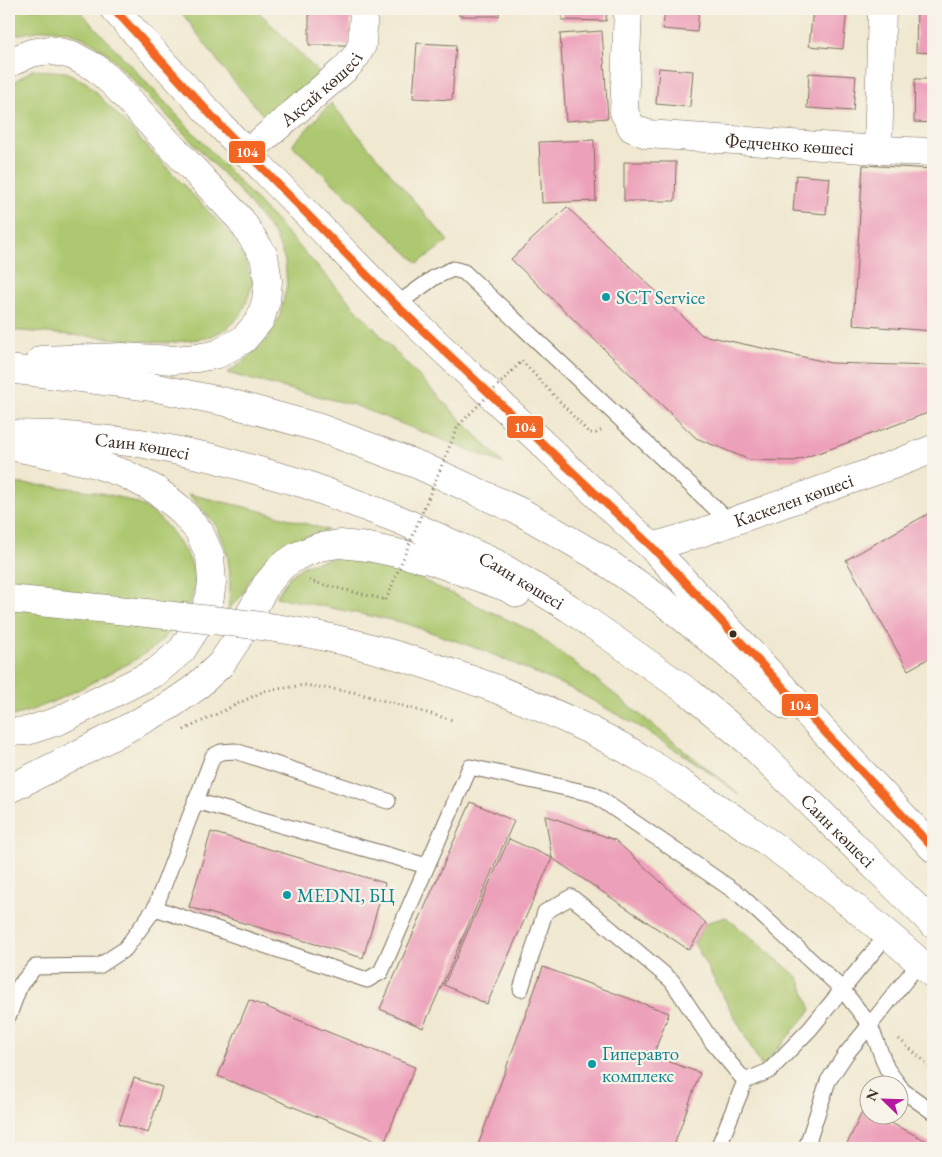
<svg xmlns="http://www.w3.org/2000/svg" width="942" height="1157" font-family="'EB Garamond',serif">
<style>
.green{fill:#adc86f;stroke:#747946}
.building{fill:#eda0ba}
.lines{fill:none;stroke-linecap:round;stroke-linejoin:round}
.service-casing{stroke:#7a6c5c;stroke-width:17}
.minor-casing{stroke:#7a6c5c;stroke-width:29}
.primary-casing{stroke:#7a6c5c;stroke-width:29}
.trunk-casing{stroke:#7a6c5c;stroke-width:29}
.path{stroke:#7a6c5c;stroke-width:3;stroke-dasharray:1 4;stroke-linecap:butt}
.service{stroke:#fff;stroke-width:15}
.minor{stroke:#fff;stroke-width:28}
.primary{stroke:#fff;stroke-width:28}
.trunk{stroke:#fff;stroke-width:28}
.trunk-bridge-casing{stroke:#7a6c5c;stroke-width:29;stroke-linecap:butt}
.path-bridge{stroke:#7a6c5c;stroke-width:3;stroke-dasharray:1 4;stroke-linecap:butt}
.trunk-bridge{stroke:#fff;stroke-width:28}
.bus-1-casing{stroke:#f7f3e8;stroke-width:11}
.bus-1{stroke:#f26522;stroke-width:8}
.culture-dot{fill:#0f9aa8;stroke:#f7f3e8;stroke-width:2}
.bus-dot{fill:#3b2a1e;stroke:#f7f3e8;stroke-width:2}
.labels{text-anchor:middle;stroke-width:4.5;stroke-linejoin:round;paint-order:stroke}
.street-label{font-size:19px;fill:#3b2a1e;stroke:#f7f3e8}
.culture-label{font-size:19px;fill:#0d838f;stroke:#f7f3e8;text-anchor:start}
.line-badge{stroke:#f7f3e8;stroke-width:2}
.badge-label{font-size:14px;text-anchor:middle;font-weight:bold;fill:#fff}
</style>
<rect width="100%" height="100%" fill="#f7f3e8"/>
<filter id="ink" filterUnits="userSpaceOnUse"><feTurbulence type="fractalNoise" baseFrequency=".02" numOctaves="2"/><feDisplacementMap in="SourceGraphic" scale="10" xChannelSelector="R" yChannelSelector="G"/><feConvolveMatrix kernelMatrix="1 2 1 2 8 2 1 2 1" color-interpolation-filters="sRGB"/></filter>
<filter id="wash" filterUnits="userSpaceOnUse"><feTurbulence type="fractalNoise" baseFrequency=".0096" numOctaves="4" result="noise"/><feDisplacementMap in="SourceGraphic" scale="20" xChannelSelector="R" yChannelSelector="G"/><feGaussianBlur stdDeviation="1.12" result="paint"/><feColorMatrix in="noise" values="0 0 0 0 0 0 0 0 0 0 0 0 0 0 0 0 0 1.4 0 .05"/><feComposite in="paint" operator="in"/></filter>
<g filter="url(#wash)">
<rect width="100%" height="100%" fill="#f0e8d0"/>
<path class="green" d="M9,9H78L286,232L403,360L504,464L354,405L253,380L227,373L245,360L268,338L280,315L287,285L285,261L276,237L244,196L110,56L94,43L70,32L48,29L15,35L9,38Z
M179,9H256L329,83L275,129L226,72Z
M32,70L66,72L87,83L230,234L245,260L253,283L246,303L241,314L228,328L207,338L168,343L9,330V85Z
M331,103L448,241L418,263L292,145Z
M9,483C44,486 79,487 114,496C125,499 139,503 149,510C161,518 171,531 179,543C186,552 192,562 194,573C200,599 173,632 154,647C137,660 118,669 99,679C70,694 41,709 9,717Z
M188,494L258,510L328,530L293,541L274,553L250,579L242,595L228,610C232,580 231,549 214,523C206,513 196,503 188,494Z
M340,556L365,559L399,569L532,631L603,685L739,794L696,763L641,728L572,689L485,651L401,622L276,597L290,576L305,565Z
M726,917L799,978L811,1010L762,1067L694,943L706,923Z"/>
<g id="blocks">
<path class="building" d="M309,9H351L350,45H309Z
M459,9H499V16H459Z
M562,9H607L606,21L562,20Z
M665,9H699L697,32L663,29Z
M813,9H847L843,49L809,46Z
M917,9H933V53L916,52Z
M602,31L608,118L566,121L560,34Z
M417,43L456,45L452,100L413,98Z
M659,68L693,71L690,107L656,104Z
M809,73L856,76L853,111L807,108Z
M915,79H933V123L914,122Z
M594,140L596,201L542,203L539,142Z
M624,162H676L675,201H624Z
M863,165L933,169V331L853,325Z
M796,175L830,178L826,214L793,211Z
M567,207L702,335L831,363L932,366L933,377V411L833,448L794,461L750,460L696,438L511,259Z
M933,511V656L908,670L846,560Z
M471,802L514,821L423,1028L380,1009Z
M545,815L615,840L706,923L689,950L552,858Z
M211,832L385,883L363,958L189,907Z
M509,839L552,858L487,1004L444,985Z
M543,967L669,1013L653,1056L700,1073L673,1148H477Z
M249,1000L415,1067L384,1144L218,1076Z
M134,1078L162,1087L148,1133L119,1124Z
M863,1110L870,1113V1114H873L933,1144V1148H845Z"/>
</g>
</g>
<g filter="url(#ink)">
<use href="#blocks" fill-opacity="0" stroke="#7a6c5c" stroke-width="1"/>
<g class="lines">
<defs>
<path id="service" d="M396,305L435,277L453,269L464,272L731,523
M195,801L427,866
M155,908L367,980L381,972L470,767L593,794L740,895L842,989L870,1025L846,1054L828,1081L806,1148
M521,989L545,912L571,897L593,914L672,981L713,1043L745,1081L769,1071L810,1029L887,935
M9,1015L20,985L35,967L99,966L125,949L155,908L213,756L221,752L235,751L388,801
M898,1084L887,1069L870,1025L920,962
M900,1086L902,1090L933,1112
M718,1148L745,1081"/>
<g id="minor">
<path id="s1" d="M628,9L624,112L632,128L647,134L878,150L933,152"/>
<path d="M878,150L882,9"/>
<path id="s2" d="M247,153L346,68L356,56L362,45L364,9"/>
<path id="s3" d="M652,547L700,533L895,464L933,449"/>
</g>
<g id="primary">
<path d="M9,63L31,53L49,50L72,55L96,68L114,84L174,149L241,220L264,256L268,281L266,301L260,320L244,339L218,354L197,358L173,360L122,357L41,360"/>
<path d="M9,369L152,387L226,402L320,428L421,466L523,513L600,558L665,603L719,647L787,706"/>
<path id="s4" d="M9,434L57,435L140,443L213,458L305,484L400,520L495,563L569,608L690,693L748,741L933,924"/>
<path d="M9,732L27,731L58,721L156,672L182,650L201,620L210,597L212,582L210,556L199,531L179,508L156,490L125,474L93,463L10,446"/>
<path d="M9,789L71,758L169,706L195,688L221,664L237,640L251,612L266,585L282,566L297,556L319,547L340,544L368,547L430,560L506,587L517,593"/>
</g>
<path id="trunk" d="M114,9L221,126L396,305L652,547L933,848
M9,599L137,612
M494,688C543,708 595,730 641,758C662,770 681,784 701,797C783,850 861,909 933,974"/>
</defs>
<use href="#service" class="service-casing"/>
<use href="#minor" class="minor-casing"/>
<use href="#primary" class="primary-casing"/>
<use href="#trunk" class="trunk-casing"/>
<path class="path" d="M522,361L589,433H596L602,430
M309,581L386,600
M184,730L264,691L304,685L353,692L452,720
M899,1039L933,1069"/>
<use href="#service" class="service"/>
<use href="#minor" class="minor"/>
<use href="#primary" class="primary"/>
<use href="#trunk" class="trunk"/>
<defs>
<path id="trunk-bridge" d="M137,612C200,619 264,624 326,637C383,649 439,668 494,688"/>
</defs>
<use href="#trunk-bridge" class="trunk-bridge-casing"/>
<path class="path-bridge" d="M386,600L458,426L522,361"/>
<use href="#trunk-bridge" class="trunk-bridge"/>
<defs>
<path id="bus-1" d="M114,9L221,126L396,305L652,547L933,848"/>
</defs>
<use href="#bus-1" class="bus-1-casing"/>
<use href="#bus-1" class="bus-1"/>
</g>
</g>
<g class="culture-dot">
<circle cx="606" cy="297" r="5"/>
<circle cx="287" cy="895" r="5"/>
<circle cx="592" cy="1064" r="5"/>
</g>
<circle class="bus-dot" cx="733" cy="634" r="4.5"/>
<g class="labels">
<g class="street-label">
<text dy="7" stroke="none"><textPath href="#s2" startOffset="98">Ақсай көшесі</textPath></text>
<text dy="7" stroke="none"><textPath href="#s1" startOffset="280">Федченко көшесі</textPath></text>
<text dy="7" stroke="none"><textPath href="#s4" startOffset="134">Саин көшесі</textPath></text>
<text dy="7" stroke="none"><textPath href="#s3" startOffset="149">Каскелен көшесі</textPath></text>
<text dy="7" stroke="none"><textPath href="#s4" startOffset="539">Саин көшесі</textPath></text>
<text dy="7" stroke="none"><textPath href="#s4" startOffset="944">Саин көшесі</textPath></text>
</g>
<g class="culture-label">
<text x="616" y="304">SCT Service</text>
<text x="297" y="902">MEDNI, БЦ</text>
<text x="602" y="1060">Гиперавто<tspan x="602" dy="22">комплекс</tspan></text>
</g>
</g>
<g class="line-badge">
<rect x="228" y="140" width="38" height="24" rx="5" fill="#f26522"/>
<rect x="506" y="415" width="38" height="24" rx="5" fill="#f26522"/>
<rect x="781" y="693" width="38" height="24" rx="5" fill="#f26522"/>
</g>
<g class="badge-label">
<text x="247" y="157">104</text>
<text x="525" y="432">104</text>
<text x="800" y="710">104</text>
</g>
<rect width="942" height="1157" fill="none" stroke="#f7f3e8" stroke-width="30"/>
<g transform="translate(884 1100) rotate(293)"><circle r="24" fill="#f7f3e8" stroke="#aca397"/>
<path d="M0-4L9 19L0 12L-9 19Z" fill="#b5179e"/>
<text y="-8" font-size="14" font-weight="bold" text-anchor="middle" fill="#3b2a1e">N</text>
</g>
</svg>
